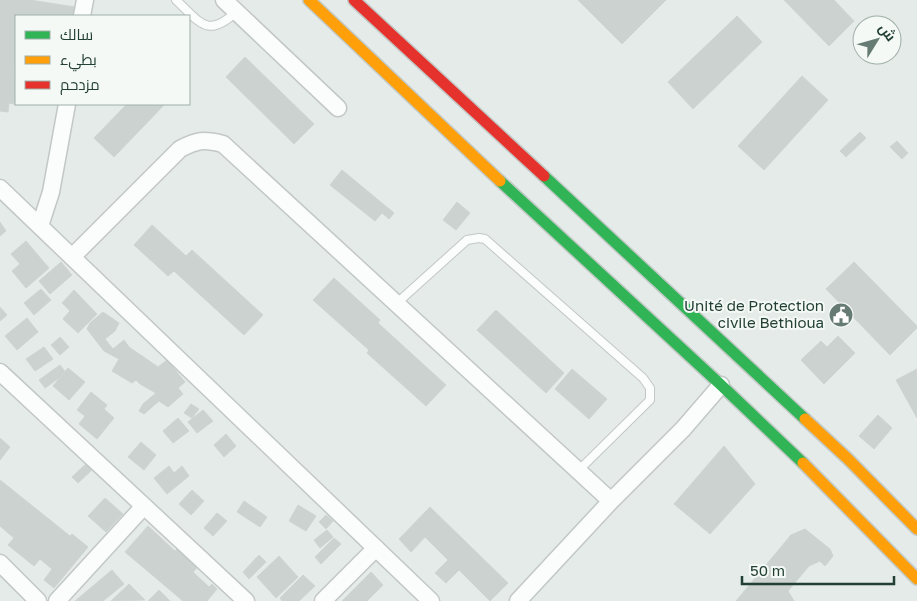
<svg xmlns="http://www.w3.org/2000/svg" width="917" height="601" font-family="'Golos Text',Cairo,sans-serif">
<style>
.building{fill:#ccd2cf;stroke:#ced4d1}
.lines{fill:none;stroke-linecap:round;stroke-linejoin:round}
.lane-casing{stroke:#c2c8c5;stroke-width:10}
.street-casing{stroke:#c2c8c5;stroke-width:19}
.fast-casing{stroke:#c1c8c5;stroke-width:14}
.slow-casing{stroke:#c1c8c5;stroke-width:14}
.jam-casing{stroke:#c1c8c5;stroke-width:14}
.lane{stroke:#fbfcfc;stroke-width:8}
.street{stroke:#fbfcfc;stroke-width:16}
.fast{stroke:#30b455;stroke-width:11}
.slow{stroke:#ff9f0a;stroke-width:11}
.jam{stroke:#e5322d;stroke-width:11}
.labels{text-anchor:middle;stroke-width:4;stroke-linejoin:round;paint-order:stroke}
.poi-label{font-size:15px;fill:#223f36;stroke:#f4f9f6;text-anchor:end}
</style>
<rect width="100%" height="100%" fill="#e5ebe8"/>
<path class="building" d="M0,0H30L75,7L74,16H16V56L14,75H16V104H19V105L9,103L8,112L0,111Z
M578,0H666L622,44Z
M784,0H834L854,21L829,46Z
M737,16L762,42L693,109L668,82Z
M245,57L314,124L294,144L226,77Z
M802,76L828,100L764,170L738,146Z
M127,104H165L114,157L94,138Z
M860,132L866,138L846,157L840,151Z
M897,141L908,153L902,159L890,147Z
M342,170L394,213L389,219L382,213L375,221L330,185Z
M457,202L470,213L456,230L443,220Z
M0,222L6,231L0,236Z
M152,225L186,256L192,250L263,315L244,335L174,271L168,276L134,245Z
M26,241L49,268L26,288L12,271L20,264L11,254Z
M61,262L72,275L50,294L39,281Z
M854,262L917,326V328L890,355L826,289Z
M334,278L380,320L378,323L446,385L426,406L367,353L369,350L313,300Z
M41,289L51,300L34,315L24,303Z
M74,290L97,314L78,333L63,319L70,311L62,303Z
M0,307L7,315L0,321Z
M496,310L564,373L546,393L477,330Z
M103,312L119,323L115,331L105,339L113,349L124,340L129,347L158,367L167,360L185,382L178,388L183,394L168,407L159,401L144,414L139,411L143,404L156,393L140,384L136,380L132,383L112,371L119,359L104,351L87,329L90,323Z
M27,318L38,332L17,350L5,336Z
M838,336L855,353L824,384L801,360L821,341L827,347Z
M60,337L69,347L60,355L51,345Z
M44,347L53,359L35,371L26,359Z
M60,365L66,373L45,388L39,380Z
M68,368L85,382L69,400L53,386Z
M572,369L607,399L589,419L555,389Z
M917,369V418L896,380Z
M91,392L107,405L104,409L114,418L97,439L79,424L85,416L77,410Z
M191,404L199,409L192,418L184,413Z
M203,410L213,421L197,433L188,422Z
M878,415L892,428L874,449L859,436Z
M178,418L189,431L173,443L163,431Z
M226,434L236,446L224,457L214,445Z
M0,438L10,447L0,460Z
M141,442L156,455L144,470L128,457Z
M724,446L755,484L710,534L674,504Z
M88,462L94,468L78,483L72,477Z
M169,466L174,473L182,466L189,476L167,494L154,478Z
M0,480L70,536L72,534L88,547L54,588L44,580L52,569L40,559L34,566L8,545L14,538L0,526Z
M192,490L204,501L191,515L179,504Z
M105,498L123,514L106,532L88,516Z
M244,501L267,517L260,527L237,512Z
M298,505L316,516L306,531L289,521Z
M430,507L508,583L490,601L459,570L446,583L435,573L448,560L425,537L411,552L399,539Z
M217,513L227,521L213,536L204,528Z
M326,515L333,521L326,529L319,522Z
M148,526L175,551L180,546L200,564L193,572L209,587L212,584L217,589L207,601H183L125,552Z
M805,529L830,549L833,556L825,566L820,561L809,566L788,591L794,601H736L791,535Z
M327,530L333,537L320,548L314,540Z
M334,538L341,544L321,564L315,557Z
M259,555L266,562L249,579L243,572Z
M279,556L298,577L276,598L257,577Z
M112,570L124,584L103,601H75Z
M371,572L383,585L367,601H342Z
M303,575L315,586L299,601H282L280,598Z
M129,584L145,600L111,601Z
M159,590L170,601H148Z"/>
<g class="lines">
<defs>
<path id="lane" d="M176,0C200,22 207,39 236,12
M397,303L467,240L479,238L485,239L643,378L650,388V400L579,470"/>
<path id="street" d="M224,0L338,108
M82,16L85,0
M0,188L431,601
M40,226L51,192L67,104
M72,257L180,149C197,140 204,139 223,144L611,501
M0,372L246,601
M0,563L38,601
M57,601L144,506
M323,601L376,548
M518,601L611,501L683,429L721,385"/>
<path id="fast" d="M544,176L805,419
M500,181L721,385L803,463"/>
<path id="slow" d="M309,0L500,181
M805,419L848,459L917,529
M803,463L917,579"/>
<path id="jam" d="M354,0L544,176"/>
</defs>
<use href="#lane" class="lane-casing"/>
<use href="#street" class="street-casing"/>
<use href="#fast" class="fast-casing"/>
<use href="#slow" class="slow-casing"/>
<use href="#jam" class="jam-casing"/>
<use href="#lane" class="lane"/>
<use href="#street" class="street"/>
<use href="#fast" class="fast"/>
<use href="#slow" class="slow"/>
<use href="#jam" class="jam"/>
</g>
<defs>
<symbol id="civic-disc" viewBox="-11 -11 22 22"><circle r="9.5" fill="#667b74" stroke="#f4f9f6"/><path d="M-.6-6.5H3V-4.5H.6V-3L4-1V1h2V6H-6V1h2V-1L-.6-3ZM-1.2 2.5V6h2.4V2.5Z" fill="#fff"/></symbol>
</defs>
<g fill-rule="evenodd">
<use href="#civic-disc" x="827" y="301" width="28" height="28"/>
</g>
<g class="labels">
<g class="poi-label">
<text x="824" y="311">Unité de Protection<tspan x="824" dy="17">civile Bethioua</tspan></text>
</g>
</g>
<rect x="15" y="15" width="175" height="90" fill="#f4f9f6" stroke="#a0afa9"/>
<rect x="25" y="31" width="25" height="8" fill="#30b455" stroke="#a0afa9"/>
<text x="60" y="40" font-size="15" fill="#223f36">سالك</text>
<rect x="25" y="56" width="25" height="8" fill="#ff9f0a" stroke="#a0afa9"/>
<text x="60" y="65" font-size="15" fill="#223f36">بطيء</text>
<rect x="25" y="81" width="25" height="8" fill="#e5322d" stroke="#a0afa9"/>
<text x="60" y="90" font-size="15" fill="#223f36">مزدحم</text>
<g transform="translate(877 40) rotate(53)"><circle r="24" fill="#f4f9f6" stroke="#a0afa9"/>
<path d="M0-4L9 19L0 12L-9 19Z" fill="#667b74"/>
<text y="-8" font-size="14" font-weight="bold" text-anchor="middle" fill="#223f36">ش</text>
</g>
<path d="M742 576v8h152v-8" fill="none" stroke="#223f36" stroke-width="2.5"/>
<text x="750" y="576" font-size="15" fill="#223f36" stroke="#f4f9f6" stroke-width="4" paint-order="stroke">50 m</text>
</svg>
